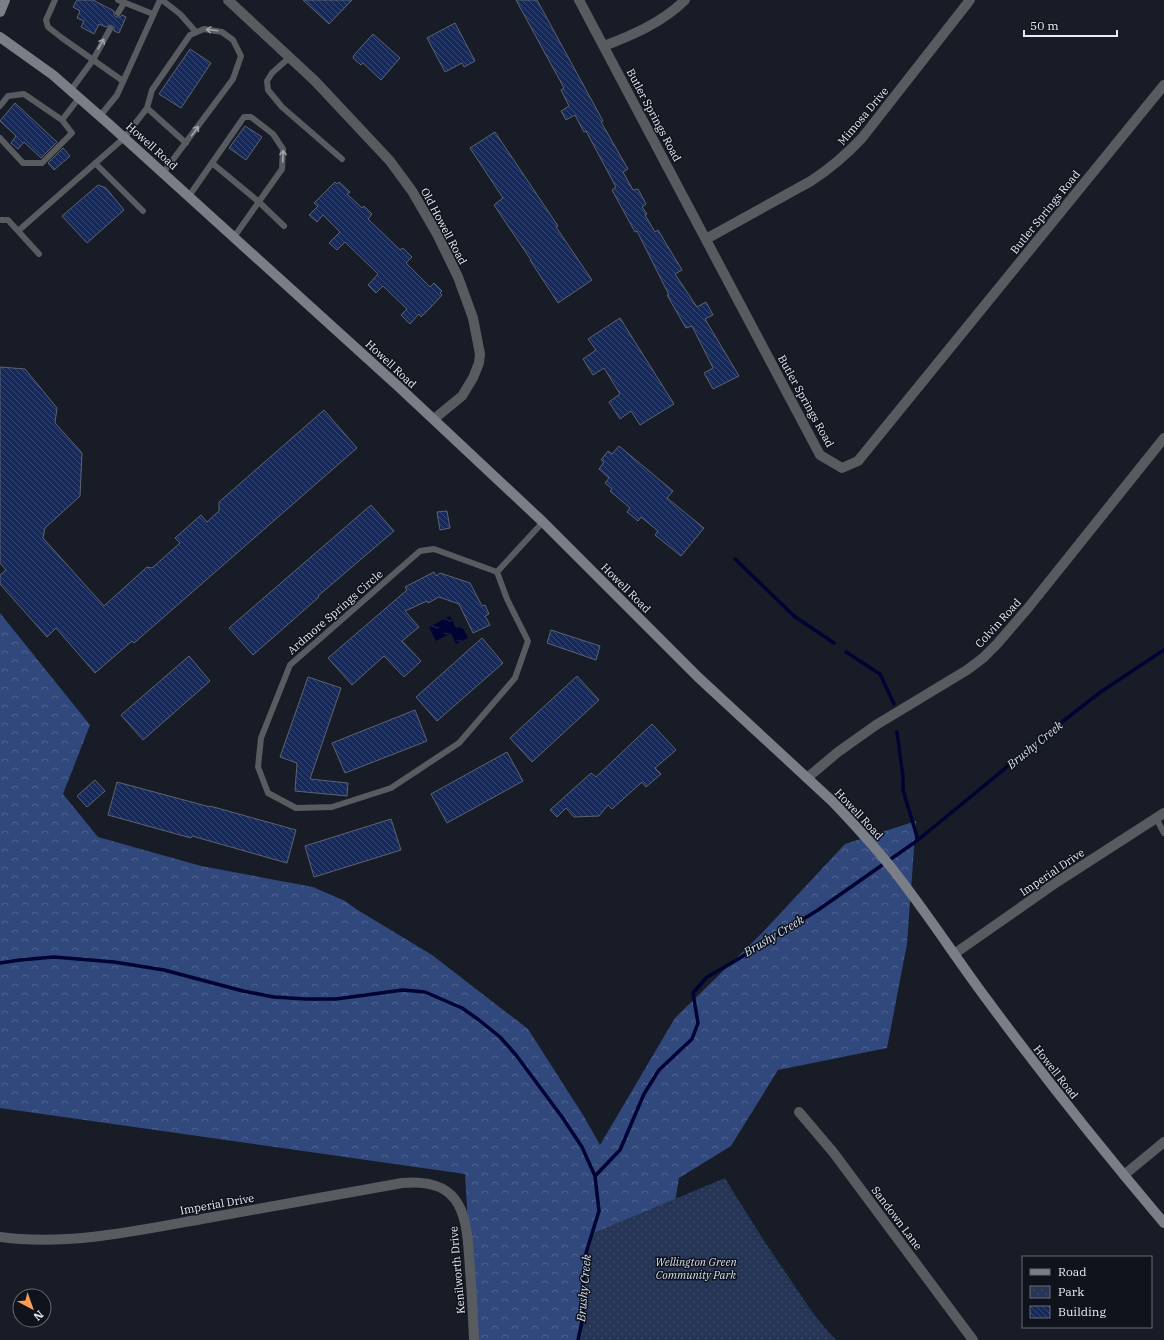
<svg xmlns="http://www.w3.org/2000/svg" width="1164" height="1340" font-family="'IBM Plex Serif',serif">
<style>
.forest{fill:url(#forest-crowns)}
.park{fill:url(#park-dots)}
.water{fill:url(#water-ripples)}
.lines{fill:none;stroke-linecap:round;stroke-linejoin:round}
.stream{stroke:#010332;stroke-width:3.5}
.building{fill:url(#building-back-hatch);stroke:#5d636e}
.lane{stroke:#585b60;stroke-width:6}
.street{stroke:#585b60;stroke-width:10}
.secondary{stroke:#7a7f87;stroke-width:10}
.oneway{stroke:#a0a4aa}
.labels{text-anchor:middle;stroke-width:3;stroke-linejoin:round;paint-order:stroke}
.street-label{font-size:11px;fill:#e9ecf3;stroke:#0f131c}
.park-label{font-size:11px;font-style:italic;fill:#d6deef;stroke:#0f131c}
.water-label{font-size:12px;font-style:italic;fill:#d7dff0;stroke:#0f131c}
</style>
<defs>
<pattern id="forest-crowns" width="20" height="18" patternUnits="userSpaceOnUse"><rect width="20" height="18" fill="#31487c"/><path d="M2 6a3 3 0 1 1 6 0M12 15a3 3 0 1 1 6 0" fill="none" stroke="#4f638f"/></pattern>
<pattern id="park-dots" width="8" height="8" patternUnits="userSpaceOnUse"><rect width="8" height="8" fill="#263556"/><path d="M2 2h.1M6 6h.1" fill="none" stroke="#3b4966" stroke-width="1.8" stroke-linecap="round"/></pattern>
<pattern id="water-ripples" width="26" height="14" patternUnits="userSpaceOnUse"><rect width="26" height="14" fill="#010332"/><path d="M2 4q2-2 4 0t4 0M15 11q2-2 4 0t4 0" fill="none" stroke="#262850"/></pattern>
<pattern id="building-back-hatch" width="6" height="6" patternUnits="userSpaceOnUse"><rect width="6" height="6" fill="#16295b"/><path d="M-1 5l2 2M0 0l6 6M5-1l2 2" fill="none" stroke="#384873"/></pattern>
</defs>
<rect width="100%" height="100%" fill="#181c26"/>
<path class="forest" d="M0,613L90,725L63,794L98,837L201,866L313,887L345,901L356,909L432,955L528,1029L583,1115L600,1145L675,1018L761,934L845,844L916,821L907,944L887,1048L778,1070L731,1146L679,1178L672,1220L606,1340H475L465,1174L0,1108Z"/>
<path class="park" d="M725,1178C746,1213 767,1246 790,1279C804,1300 818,1322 836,1340H578L583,1317V1284L586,1253L591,1234Z"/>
<path class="water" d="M450,616L456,628L462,626L468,638L456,644L451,633L436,641L429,627Z"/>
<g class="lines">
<path class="stream" d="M735,559L794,616L834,643
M846,652L880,674L894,704
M897,732L903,777V790L918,840
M0,963L20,960L54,957L114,962L164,970L243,991L274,997L306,999H336L403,990L425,992L462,1008L479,1020L500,1037L516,1055L562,1117L582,1147L595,1176L599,1211L586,1253L583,1284V1317L578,1340
M595,1176L620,1150L644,1094L659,1070L692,1039L698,1023L693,993L707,977L730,964L818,910L918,840L1058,725L1102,691L1164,650"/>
</g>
<path class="building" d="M77,0H93L114,11V15L116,17H120L122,15L126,17L119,33L114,31V27L110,25L106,27L99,24L94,34L81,27L84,21L77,18L80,11L73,7Z
M303,0H352L329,24Z
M516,0H537L603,121L601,122L628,169L623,172L633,190L638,189L646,204L642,207L647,214L645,215L655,232L658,230L682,270L675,274L697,307L706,302L713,315L705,319L739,376L713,389L704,373L713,368L692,326L686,328L667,295H669L637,231L635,232L612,190L616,187L586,131L584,132L575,115L566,120L561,111L569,106L561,90L564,88Z
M455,23L475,61L464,67L462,63L445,72L427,38Z
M373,34L400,58L381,80L363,63L361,65L353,58L354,55Z
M190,49L211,63L181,108L159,94Z
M15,103L57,142L41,158L24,142L18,149L11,143L16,136L0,121Z
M245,126L262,137L246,160L229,148Z
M495,132L558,226L556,227L592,280L558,303L530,260H531L494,205L503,198L470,148Z
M63,148L70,156L54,170L48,163Z
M335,182L337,184L339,182L350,192L347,194L362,208L364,206L372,214L368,219L400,250L403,248L412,257L406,263L430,287L434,283L442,291L440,293L442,295L431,307L421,317L419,314L410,324L401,315L407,309L383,286L376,293L368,285L378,274L345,242L337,250L329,243L340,232L323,215L317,222L309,215L318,206L314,203Z
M98,185L106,188L124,210L87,243L62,216Z
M620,318L674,404L640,425L631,411L620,419L609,402L620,394L604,368L593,375L583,359L596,350L588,339Z
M0,367L25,369L57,408L55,423L82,453L80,496L45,528L43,538L104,606L147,567L152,568L180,543L175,538L201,515L207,522L219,511V502L324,410L357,448L134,643L132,641L95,673L56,628L47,637L0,584V575L6,570L0,563Z
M619,446L673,491L667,498L704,528L681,556L655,535L658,531L641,517L638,521L627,512L630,508L610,491L612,489L605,483L609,478L599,469L604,462L601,460L608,451L612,454Z
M371,505L394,531L318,596L319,597L253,655L229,628Z
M447,511L450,528L440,530L437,512Z
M434,572L436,576L440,573L470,583L482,606L485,605L489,614L485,616L490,625L473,633L459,604L439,597L428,603L427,601L405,611L419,627L402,641L421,661L404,677L384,656L352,685L328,658L407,590L405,587Z
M551,630L600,646L596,660L547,643Z
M482,638L503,663L437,721L416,697Z
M189,656L210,681L143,740L121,715Z
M577,676L599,700L532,762L510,738Z
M308,677L341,688L310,779L348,783L347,796L295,791L297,763L280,757Z
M415,710L427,741L345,773L332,743Z
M652,724L676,750L655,768L661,774L646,787L642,782L612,809L608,805L599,816L574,817L566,808L557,817L550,810L591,773L596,777Z
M507,752L523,781L447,823L431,794Z
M95,780L105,791L87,807L77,796Z
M117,782L210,807V806L296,830L287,863L192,836L191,838L108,815Z
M391,819L401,850L314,877L305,846Z"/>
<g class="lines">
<path class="lane" d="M55,0L46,20L48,27L62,38L123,81
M118,0L153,14
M162,0L180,14L196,32
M118,13L124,3
M290,57L272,73L267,81L268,90L282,107L342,159
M71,90L93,60L110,29
M0,106L8,96L24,94L62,120L72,133L42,163H23L0,138
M147,108L186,143
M100,116L117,95L160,0
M62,120L79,98
M95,163L143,211
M212,163L259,202L284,226
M189,196L244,117H251L273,134L283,149L282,169L234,237
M0,220H8L39,254
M18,231L124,138L147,108L152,90L190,35L204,29L222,32L233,40L241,56L233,79L163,173
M497,572L507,599L528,641L515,678L459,743L391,788L332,807L296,808L268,793L258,767L261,738L290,665L420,551L434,549L497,572L543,522
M1156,818L1164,833"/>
<path class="street" d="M228,0L315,81L390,161L412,191L437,234L458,277L473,318L480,354L479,363L473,378L462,396L434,419
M579,0L820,455L842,468L858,461L1164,85
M604,46C633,35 663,22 685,0
M706,239L811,181C831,168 846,155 862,138L970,0
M807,778L838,752L876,725L967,670L983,658L997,644L1028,608L1164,438
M954,954L1057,882L1164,813
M799,1112L833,1152L973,1340
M1124,1175L1164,1142
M0,1237C67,1246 136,1231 202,1219C269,1207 335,1195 402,1183C466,1177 467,1220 470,1270C472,1293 473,1317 474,1340"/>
<path class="secondary" d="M0,12L5,0
M0,37L53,75L110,125L400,388L543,522L699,678L832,801C854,824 875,847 894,871C927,913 956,958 988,1001C1044,1077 1103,1151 1164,1223"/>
</g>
<defs><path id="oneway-shaft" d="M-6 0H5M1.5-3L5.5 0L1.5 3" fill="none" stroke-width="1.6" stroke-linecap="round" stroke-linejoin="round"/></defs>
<g class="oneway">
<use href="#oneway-shaft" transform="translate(212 30) rotate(-173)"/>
<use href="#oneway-shaft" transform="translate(101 44) rotate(-60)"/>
<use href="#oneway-shaft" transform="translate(195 131) rotate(-54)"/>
<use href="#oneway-shaft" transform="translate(283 156) rotate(-87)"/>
</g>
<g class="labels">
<g class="street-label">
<text transform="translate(654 115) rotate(62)" y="4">Butler Springs Road</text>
<text transform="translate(863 116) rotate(-50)" y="4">Mimosa Drive</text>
<text transform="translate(152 146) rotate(42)" y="4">Howell Road</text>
<text transform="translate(1045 212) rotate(-51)" y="4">Butler Springs Road</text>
<text transform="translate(444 226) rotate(62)" y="4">Old Howell Road</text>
<text transform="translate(391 364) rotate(43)" y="4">Howell Road</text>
<text transform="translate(806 401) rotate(61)" y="4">Butler Springs Road</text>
<text transform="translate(626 588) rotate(45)" y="4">Howell Road</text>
<text transform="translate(335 612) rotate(-41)" y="4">Ardmore Springs Circle</text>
<text transform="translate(998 623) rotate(-48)" y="4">Colvin Road</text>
<text transform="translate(859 814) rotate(47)" y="4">Howell Road</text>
<text transform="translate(1052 872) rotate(-34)" y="4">Imperial Drive</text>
<text transform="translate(1056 1072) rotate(52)" y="4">Howell Road</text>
<text transform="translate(217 1204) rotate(-10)" y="4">Imperial Drive</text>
<text transform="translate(897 1218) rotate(53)" y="4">Sandown Lane</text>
<text transform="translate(457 1270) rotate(-95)" y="4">Kenilworth Drive</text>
</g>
<g class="park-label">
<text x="696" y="1266">Wellington Green<tspan x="696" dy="13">Community Park</tspan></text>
</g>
<g class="water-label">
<text transform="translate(1035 745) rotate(-39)" y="4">Brushy Creek</text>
<text transform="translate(774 936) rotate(-31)" y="4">Brushy Creek</text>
<text transform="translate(584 1288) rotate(-85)" y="4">Brushy Creek</text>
</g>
</g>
<rect x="1022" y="1256" width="130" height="72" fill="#0f131c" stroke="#666a72"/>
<rect x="1030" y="1269" width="20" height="6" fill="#7a7f87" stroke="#666a72"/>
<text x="1058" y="1276" font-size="12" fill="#e9ecf3">Road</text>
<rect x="1030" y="1286" width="20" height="12" fill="url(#park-dots)" stroke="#666a72"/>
<text x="1058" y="1296" font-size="12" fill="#e9ecf3">Park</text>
<rect x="1030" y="1306" width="20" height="12" fill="url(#building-back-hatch)" stroke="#666a72"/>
<text x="1058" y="1316" font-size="12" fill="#e9ecf3">Building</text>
<g transform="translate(32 1308) rotate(139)"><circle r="19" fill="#0f131c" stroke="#666a72"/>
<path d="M0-3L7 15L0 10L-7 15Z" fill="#fd9d55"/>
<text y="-6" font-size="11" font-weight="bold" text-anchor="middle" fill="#e9ecf3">N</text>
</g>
<path d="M1024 30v6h93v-6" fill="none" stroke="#e9ecf3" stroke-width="2"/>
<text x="1030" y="30" font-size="12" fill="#e9ecf3" stroke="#0f131c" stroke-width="3" paint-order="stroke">50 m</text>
</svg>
